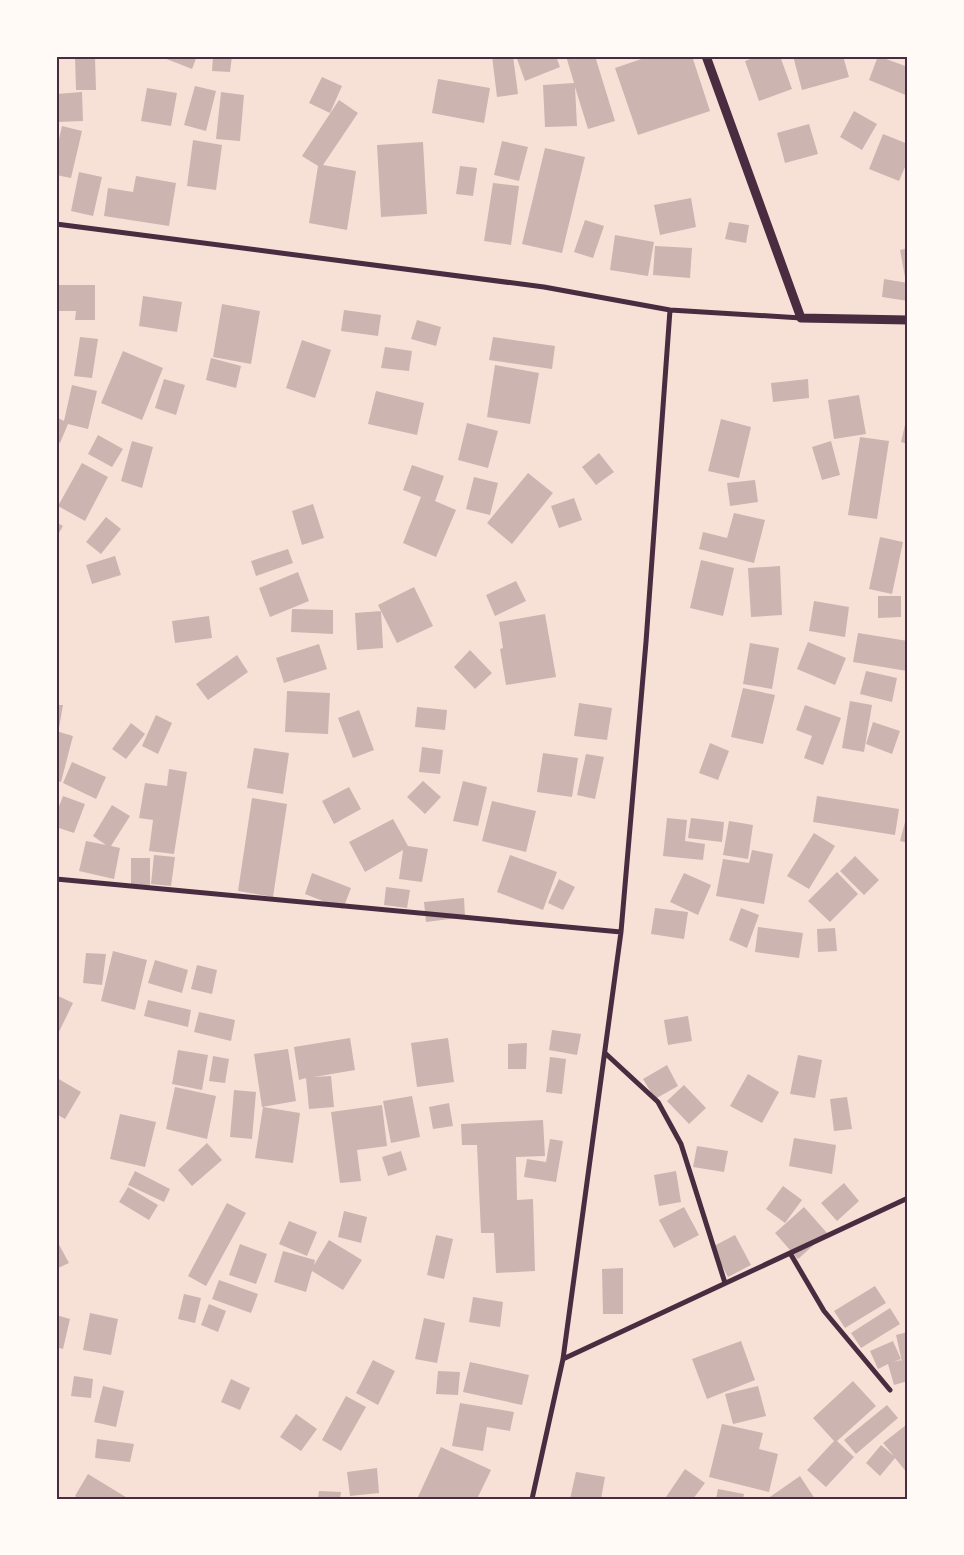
<svg xmlns="http://www.w3.org/2000/svg" width="964" height="1555" font-family="Quicksand,sans-serif">
<style>
.building{fill:#ccb4b1}
.lines{fill:none;stroke-linecap:round;stroke-linejoin:round}
.minor{stroke:#4a2c40;stroke-width:5}
.tertiary{stroke:#4a2c40;stroke-width:9}
.neatline{fill:none;stroke:#4a2c40;stroke-width:2}
</style>
<rect width="100%" height="100%" fill="#f7e1d7"/>
<path class="building" d="M75,56H95L96,90H76Z
M159,56H197L192,69Z
M213,56H232L230,72L212,71Z
M492,56H513L518,94L497,97Z
M516,56H556L560,67L525,81Z
M566,56H595L615,121L588,129L575,87L577,126L545,127L543,85L574,83Z
M650,56H692L710,111L638,135L615,68Z
M759,56H780L792,89L759,101L745,61Z
M793,56H843L849,77L802,90Z
M878,56L908,67V96L869,80Z
M322,77L342,86L330,113L309,103Z
M438,79L490,88L484,123L432,113Z
M195,86L216,91L206,131L184,125Z
M147,88L177,93L171,126L141,121Z
M82,92L83,121L56,122V94Z
M221,92L244,95L240,141L216,139Z
M339,100L358,113L323,165L356,171L347,230L309,223L318,166L302,156Z
M854,111L877,124L862,150L840,137Z
M809,124L818,154L785,163L777,133Z
M62,126L82,131L71,178L56,175V152Z
M883,134L908,144V160L899,181L869,169Z
M193,140L222,145L216,190L187,186Z
M502,141L528,147L519,181L494,175Z
M423,142L427,214L381,217L377,145Z
M545,148L585,157L562,253L522,244Z
M460,166L477,168L473,196L456,194Z
M79,172L102,177L93,216L71,211Z
M136,176L176,183L169,226L104,216L108,188L133,192Z
M493,183L519,186L511,245L484,241Z
M691,198L696,227L660,235L654,205Z
M585,220L604,226L593,258L574,252Z
M729,222L749,225L746,243L725,239Z
M615,235L654,242L648,276L610,270Z
M655,246L692,248L690,278L653,275Z
M908,248V276L905,277L900,250Z
M884,279L908,283V301L882,297Z
M56,285H95V320H75L76,311H56Z
M143,296L182,302L177,332L139,326Z
M222,304L260,311L251,364L213,357Z
M344,310L381,315L378,336L341,331Z
M417,320L441,327L436,346L411,339Z
M80,337L98,339L92,378L74,376Z
M493,337L555,346L552,369L489,360Z
M302,340L331,350L315,398L286,388Z
M385,347L412,351L409,371L381,368Z
M123,351L163,368L142,420L101,403Z
M211,358L241,366L236,388L206,380Z
M495,365L539,373L530,424L487,417Z
M164,379L185,385L176,415L155,408Z
M808,379L809,398L773,402L771,383Z
M72,385L97,391L88,429L68,424L60,443L56,441V417L64,421Z
M376,391L424,403L417,435L368,424Z
M859,395L866,434L834,439L828,400Z
M907,416H908V444L901,442Z
M721,419L751,427L739,478L708,471Z
M467,423L498,431L488,468L458,460Z
M98,435L123,449L112,467L88,454Z
M860,437L889,441L877,519L848,515Z
M132,441L153,447L142,488L121,481Z
M831,441L840,475L822,480L812,447Z
M599,453L614,472L596,485L582,467Z
M82,463L108,477L85,521L58,506Z
M412,465L444,476L435,501L456,510L436,557L403,543L421,497L403,490Z
M528,473L553,493L512,544L487,523Z
M474,477L498,483L490,515L466,509Z
M755,480L758,502L730,506L727,483Z
M574,498L582,520L559,528L551,506Z
M313,504L324,538L302,545L292,511Z
M734,513L765,520L754,563L699,549L703,532L727,538Z
M106,517L121,529L101,554L86,542Z
M56,522L63,526L56,538Z
M880,537L903,542L892,594L869,589Z
M288,549L293,563L256,576L251,561Z
M115,556L121,575L92,584L86,565Z
M701,560L734,568L723,616L690,608Z
M780,566L782,615L751,617L748,568Z
M298,572L309,601L270,617L259,588Z
M516,581L526,601L495,616L486,595Z
M414,587L433,626L397,643L378,605Z
M878,596H901V617L878,618Z
M814,601L849,607L845,637L809,631Z
M292,609L333,610V634L291,632Z
M381,611L383,648L357,650L355,613Z
M545,614L556,677L506,685L500,649L503,648L499,622Z
M209,616L212,638L175,643L172,621Z
M858,633L908,641L907,671L853,662Z
M808,642L846,658L835,685L797,669Z
M750,643L779,648L772,689L743,684Z
M319,644L327,669L284,683L276,658Z
M470,650L492,673L475,689L454,667Z
M237,655L248,672L208,700L196,684Z
M866,671L897,678L892,702L860,694Z
M743,688L775,695L763,744L731,737Z
M287,691L330,693L328,734L285,732Z
M850,701L872,705L864,752L842,748Z
M579,703L612,708L607,740L574,736Z
M56,705H63L59,728L56,727Z
M805,705L841,718L823,765L804,758L812,736L796,730Z
M417,707L447,710L445,730L415,727Z
M359,710L374,750L353,758L338,718Z
M156,715L172,723L158,754L142,746Z
M873,722L900,731L892,754L866,744Z
M131,723L145,734L126,759L112,749Z
M56,731L73,736L61,782L56,781Z
M710,743L729,751L718,780L699,773Z
M422,747L443,750L440,774L419,772Z
M254,748L289,753L283,794L247,788Z
M543,753L578,758L572,797L537,792Z
M586,754L604,757L595,799L577,795Z
M72,762L106,777L96,799L63,783Z
M169,769L187,772L174,854L149,851L153,820L139,818L145,783L167,786Z
M423,781L441,797L425,814L407,797Z
M463,781L487,787L478,826L453,821Z
M349,787L361,809L334,824L322,801Z
M63,796L85,804L74,833L56,827V814Z
M817,796L899,809L895,835L813,822Z
M252,798L287,804L273,897L238,891Z
M492,801L536,811L526,852L482,841Z
M112,805L130,816L111,846L120,848L114,879L79,871L86,841L106,845L93,836Z
M667,818L687,820L685,841L705,844L703,860L663,856Z
M691,818L724,822L722,842L688,838Z
M393,819L408,846L428,849L422,882L399,879L403,850L365,872L349,842Z
M729,821L753,825L748,859L723,855Z
M905,822L908,823V843L900,841Z
M814,833L835,846L809,889L787,876Z
M752,850L773,854L764,904L716,896L723,859L749,863Z
M154,855L175,857L171,886L151,884Z
M510,855L557,872L543,910L497,892Z
M855,856L879,880L864,895L840,871Z
M131,858H150V886H131Z
M837,872L858,894L830,922L808,901Z
M312,873L351,888L343,909L305,894Z
M684,873L711,885L698,915L670,902Z
M559,879L575,887L563,910L548,903Z
M386,887L410,890L407,908L384,905Z
M464,898L465,917L426,922L424,902Z
M655,908L688,912L684,939L651,934Z
M741,908L759,915L747,948L729,940Z
M758,927L803,933L799,958L755,952Z
M835,928L837,951L818,952L817,929Z
M113,951L147,960L135,1010L101,1001Z
M86,953L106,954L102,985L83,983Z
M155,960L188,970L182,993L148,983Z
M197,965L217,970L212,994L191,989Z
M56,995L73,1003L56,1038Z
M148,1000L191,1010L188,1027L144,1016Z
M199,1012L235,1020L231,1041L194,1032Z
M688,1016L692,1041L668,1045L664,1020Z
M552,1030L581,1034L577,1055L549,1050Z
M350,1038L355,1070L314,1077L331,1076L334,1107L309,1109L306,1078L299,1080L294,1047Z
M448,1038L454,1082L417,1087L411,1043Z
M527,1043L526,1069H508V1044Z
M288,1049L296,1101L262,1107L254,1054Z
M178,1050L208,1055L202,1090L172,1084Z
M798,1055L822,1060L815,1098L790,1094Z
M213,1056L229,1059L225,1083L209,1081Z
M550,1057L566,1059L562,1094L546,1092Z
M667,1065L678,1086L655,1099L643,1079Z
M748,1074L779,1092L762,1123L730,1106Z
M57,1078L81,1092L65,1119L56,1114Z
M684,1085L706,1108L689,1124L667,1101Z
M175,1087L216,1096L207,1139L166,1129Z
M234,1090L256,1092L252,1139L230,1137Z
M412,1096L420,1137L391,1143L383,1101Z
M847,1097L852,1129L834,1131L830,1099Z
M449,1103L453,1126L433,1129L429,1107Z
M382,1105L387,1146L357,1150L361,1181L340,1183L331,1112Z
M263,1107L300,1113L293,1163L255,1158Z
M120,1114L156,1122L145,1167L110,1159Z
M543,1120L545,1156L516,1157L517,1200L533,1199L535,1271L496,1273L494,1233H481L477,1145H462L461,1124Z
M794,1138L836,1145L832,1174L789,1166Z
M550,1139L563,1141L556,1182L524,1177L527,1159L546,1162Z
M207,1143L222,1160L192,1186L178,1170Z
M697,1146L728,1151L724,1172L693,1167Z
M401,1151L407,1170L388,1176L382,1157Z
M135,1171L170,1189L164,1202L128,1185Z
M676,1171L681,1202L659,1206L654,1175Z
M844,1183L859,1201L837,1221L821,1203Z
M783,1186L802,1200L785,1223L766,1209Z
M128,1187L158,1205L149,1220L119,1202Z
M227,1203L246,1213L206,1286L188,1276Z
M684,1207L699,1235L674,1248L659,1220Z
M804,1207L827,1233L798,1259L775,1233Z
M344,1211L367,1217L361,1243L338,1237Z
M289,1221L317,1232L307,1256L279,1244Z
M436,1235L453,1239L444,1279L427,1275Z
M735,1235L751,1265L728,1277L712,1247Z
M56,1239L69,1263L56,1269Z
M329,1240L362,1260L343,1290L312,1271L306,1292L274,1282L283,1251L315,1260L314,1265Z
M240,1244L267,1254L256,1284L229,1275Z
M623,1268V1314H603L602,1269Z
M219,1280L258,1294L251,1313L212,1299Z
M875,1286L886,1303L845,1328L834,1311Z
M184,1294L201,1298L195,1323L178,1319Z
M473,1297L503,1302L500,1327L469,1322Z
M209,1304L226,1311L218,1332L201,1325Z
M890,1308L900,1324L861,1348L851,1333Z
M90,1313L118,1319L111,1355L83,1350Z
M56,1315L70,1319L63,1349L56,1347Z
M424,1318L445,1323L437,1363L415,1359Z
M908,1332V1381L894,1385L888,1364L878,1369L870,1351L893,1341L901,1359L893,1362L901,1360L902,1362L896,1335Z
M741,1341L755,1380L707,1399L692,1359Z
M373,1360L395,1371L378,1405L356,1393Z
M470,1362L529,1375L522,1405L463,1392Z
M438,1371L460,1372L458,1395L436,1394Z
M74,1376L93,1379L91,1398L71,1396Z
M231,1379L250,1388L240,1410L221,1402Z
M853,1381L876,1406L837,1441L854,1457L826,1487L807,1470L834,1441L813,1418Z
M103,1386L124,1391L116,1427L94,1422Z
M758,1386L766,1416L733,1424L725,1394Z
M346,1396L366,1407L341,1451L322,1440Z
M460,1403L514,1412L510,1431L487,1427L483,1451L452,1446Z
M887,1405L898,1418L856,1454L844,1440Z
M296,1414L317,1429L301,1451L280,1437Z
M722,1424L763,1433L759,1449L778,1454L769,1492L709,1477Z
M906,1425L908,1428V1474L895,1458L880,1476L866,1463L881,1445L894,1456L883,1443Z
M97,1439L134,1444L130,1462L95,1458Z
M441,1447L491,1470L477,1499H417Z
M377,1468L379,1493L350,1496L347,1472Z
M685,1469L705,1483L693,1499H668L666,1497Z
M576,1472L605,1477L601,1499H570Z
M88,1474L129,1499H79L75,1496Z
M800,1476L815,1499H767Z
M718,1489L744,1494L743,1499H716Z
M319,1491L341,1492L340,1499H318Z"/>
<g class="lines">
<path class="minor" d="M56,224L544,287L670,310L801,318
M56,879L621,932
M605,1053L658,1102L681,1144L725,1283
M790,1253L824,1311L890,1390
M563,1359L908,1198
M532,1499L563,1359L621,932L646,642L670,310"/>
<path class="tertiary" d="M706,56L801,318L908,320"/>
</g>
<rect width="964" height="1555" fill="none" stroke="#fffaf5" stroke-width="115"/>
<rect x="58" y="58" width="848" height="1440" class="neatline"/>
</svg>
